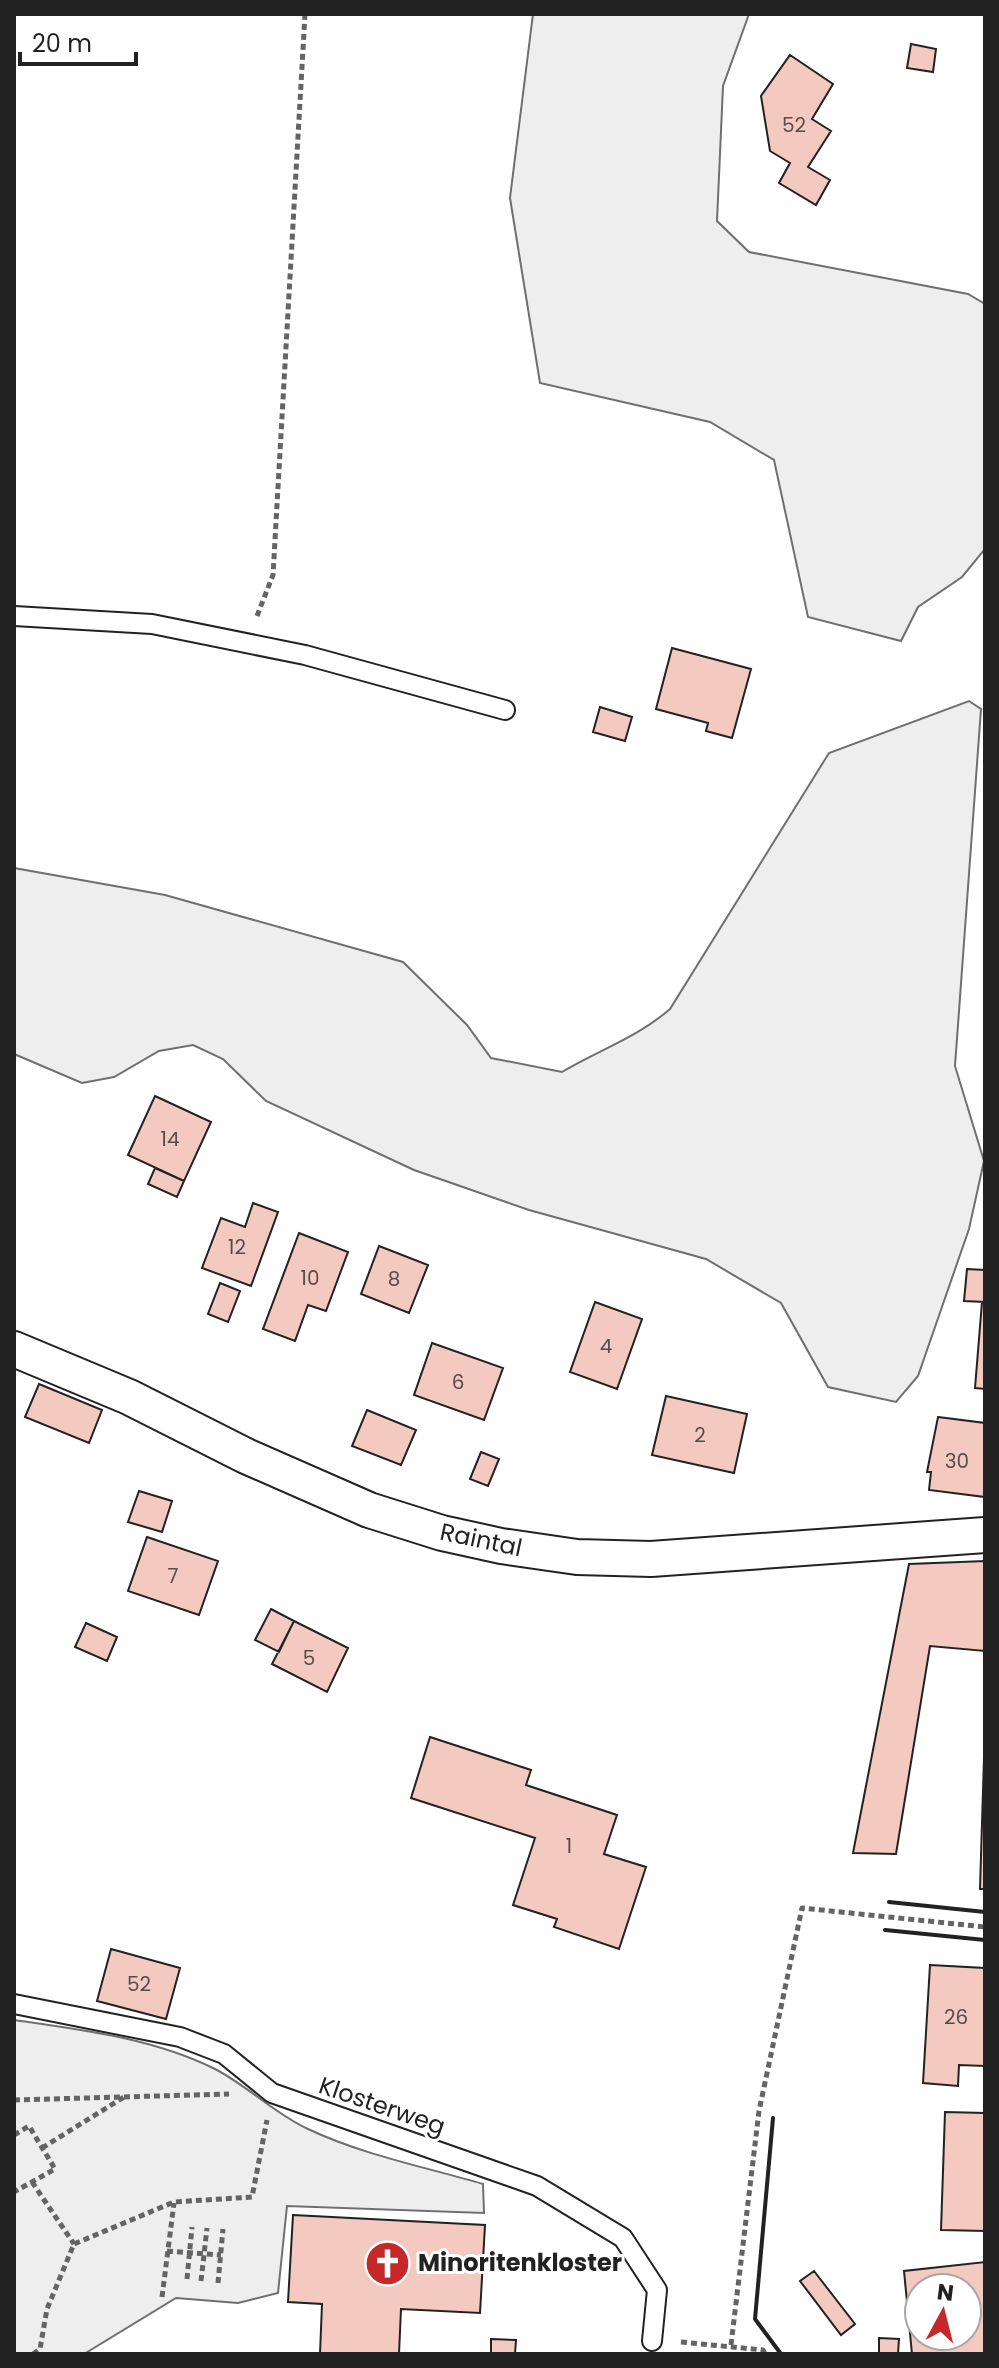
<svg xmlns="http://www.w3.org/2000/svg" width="999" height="2368" font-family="Poppins,sans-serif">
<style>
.green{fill:#eee;stroke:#6f6f6f;stroke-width:2}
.building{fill:#f3c9c0;stroke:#222;stroke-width:2;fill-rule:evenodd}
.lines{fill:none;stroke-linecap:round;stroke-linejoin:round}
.service-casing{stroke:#222;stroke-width:22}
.minor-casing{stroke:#222;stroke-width:38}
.path{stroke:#646464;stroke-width:5;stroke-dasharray:6 4;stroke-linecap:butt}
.service{stroke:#fff;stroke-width:18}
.minor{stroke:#fff;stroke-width:34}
.wall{stroke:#222;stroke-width:4}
.labels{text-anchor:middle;stroke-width:6;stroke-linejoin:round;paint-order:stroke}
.number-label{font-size:20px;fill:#564c4a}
.street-label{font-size:24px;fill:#222;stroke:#fff}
.poi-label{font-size:24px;font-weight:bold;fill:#222;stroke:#fff;text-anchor:start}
</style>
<rect width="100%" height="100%" fill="#fff"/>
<path class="green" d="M533,14H749L723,86L717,221L749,252L968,294L985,304V549L962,577L918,607L901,641L808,617L774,460L710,422L540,383L510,198Z
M969,701L981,709L955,1066L984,1161L969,1229L918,1376L896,1402L828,1387L781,1303L706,1259L529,1210L414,1170L266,1101L223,1059L193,1045L159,1051L114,1077L82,1083L14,1054V868L165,895L403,962L467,1025L491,1058L562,1072C599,1050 638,1037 670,1009L829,753Z
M14,2020C83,2030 152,2038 215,2069C248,2086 275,2114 308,2129C363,2155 425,2167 483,2184L484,2213L287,2206L278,2293L238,2303L176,2298L84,2354H14Z"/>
<path class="building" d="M911,44L936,49L933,72L907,68Z
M790,55L833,84L812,119L831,131L808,167L830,180L816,205L779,183L790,163L770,151L761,96Z
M672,648L751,669L732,738L706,731L708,723L656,709Z
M600,707L632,717L625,741L593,732Z
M155,1096L211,1122L184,1181L128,1155Z
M155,1168L184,1181L177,1197L148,1184Z
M253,1203L278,1212L251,1286L202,1268L221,1218L245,1227Z
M299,1233L348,1252L326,1311L308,1305L295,1341L263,1329Z
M379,1246L428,1265L409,1313L361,1294Z
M967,1269L985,1270V1302L964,1301Z
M220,1283L240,1291L228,1322L208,1314Z
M595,1302L642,1319L617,1389L570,1372Z
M982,1302H985V1389L975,1388Z
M432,1343L503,1368L484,1420L414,1395Z
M39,1384L102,1410L89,1443L25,1417Z
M666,1396L747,1414L734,1473L652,1455Z
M367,1410L416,1430L401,1465L352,1446Z
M938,1417L985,1423V1497L929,1490L931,1472H927Z
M481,1452L499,1459L488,1486L470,1479Z
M139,1491L172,1501L162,1532L128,1522Z
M147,1537L218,1561L199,1615L128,1591Z
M985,1561V1651L930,1646L896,1854L853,1853L909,1564Z
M271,1609L294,1621L279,1652L255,1640Z
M294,1621L348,1648L327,1692L272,1664Z
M86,1623L117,1637L107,1661L75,1647Z
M985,1725V1889H980Z
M430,1737L531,1770L526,1785L617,1815L604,1854L646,1867L619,1949L554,1927L557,1919L513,1905L535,1838L411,1798Z
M111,1949L180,1968L166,2019L97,2001Z
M930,1965L985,1968V2066L959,2065L958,2086L923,2083Z
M945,2112L985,2113V2231L941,2230Z
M293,2215L485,2225L480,2313L401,2309L399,2354H320L322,2304L288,2302Z
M985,2262V2354H912L904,2271ZM919,2288H967V2336H919Z
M814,2271L855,2324L841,2335L800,2281Z
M879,2338L899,2339L898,2354H879Z
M491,2339L516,2340L515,2354H491Z"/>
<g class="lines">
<defs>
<path id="service" d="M14,616L152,624L305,655L505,710
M14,2004L180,2037L224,2054L272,2093L537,2186L623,2238L657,2290L652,2341"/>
<path id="minor" d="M14,1349L129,1397L246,1456L369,1510L442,1533L501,1546L577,1557L651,1559L985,1535"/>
</defs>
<use href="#service" class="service-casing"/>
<use href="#minor" class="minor-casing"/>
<path class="path" d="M257,616L273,575L305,14
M14,2100L229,2094
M14,2135L29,2126L55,2169L14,2192
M42,2148L124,2097
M32,2182L74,2244
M167,2251L221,2255
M187,2279L192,2227
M201,2281L207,2228
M218,2283L223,2229
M162,2297L174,2203
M681,2342L763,2350L765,2354
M731,2345L759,2111L802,1908L985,1927
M33,2354L40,2349L47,2309L74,2244L174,2202L252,2197L267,2120"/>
<use href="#service" class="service"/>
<use href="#minor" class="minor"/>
<path class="wall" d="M889,1902L985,1912
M885,1930L985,1940
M773,2118L755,2319L781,2354"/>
</g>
<defs>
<symbol id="church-disc" viewBox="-11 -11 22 22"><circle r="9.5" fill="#c62828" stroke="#fff"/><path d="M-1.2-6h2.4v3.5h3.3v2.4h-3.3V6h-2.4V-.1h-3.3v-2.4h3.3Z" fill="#fff"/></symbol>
</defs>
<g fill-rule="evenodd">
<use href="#church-disc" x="362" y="2238" width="51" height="51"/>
</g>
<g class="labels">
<g class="number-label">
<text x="794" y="132">52</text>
<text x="170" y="1146">14</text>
<text x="237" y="1254">12</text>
<text x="310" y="1285">10</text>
<text x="394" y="1286">8</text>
<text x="606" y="1353">4</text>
<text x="458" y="1389">6</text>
<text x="700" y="1442">2</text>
<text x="957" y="1468">30</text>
<text x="173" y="1583">7</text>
<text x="309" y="1665">5</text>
<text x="569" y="1853">1</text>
<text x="139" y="1991">52</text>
<text x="956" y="2024">26</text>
</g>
<g class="street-label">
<text transform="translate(481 1540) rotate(12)" y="8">Raintal</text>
<text transform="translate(382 2106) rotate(19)" y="8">Klosterweg</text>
</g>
<g class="poi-label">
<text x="418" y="2271">Minoritenkloster</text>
</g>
</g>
<rect width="999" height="2368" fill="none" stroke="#222222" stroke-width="32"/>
<g transform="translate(943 2312) rotate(7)"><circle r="38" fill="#ffffff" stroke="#a7a7a7" stroke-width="2"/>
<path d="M0-6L14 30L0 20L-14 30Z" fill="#c62828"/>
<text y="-12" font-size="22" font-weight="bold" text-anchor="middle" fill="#222222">N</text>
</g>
<path d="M20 52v12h116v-12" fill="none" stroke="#222222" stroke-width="4"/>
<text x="32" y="52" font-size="24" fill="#222222" stroke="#ffffff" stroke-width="6" paint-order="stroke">20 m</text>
</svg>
